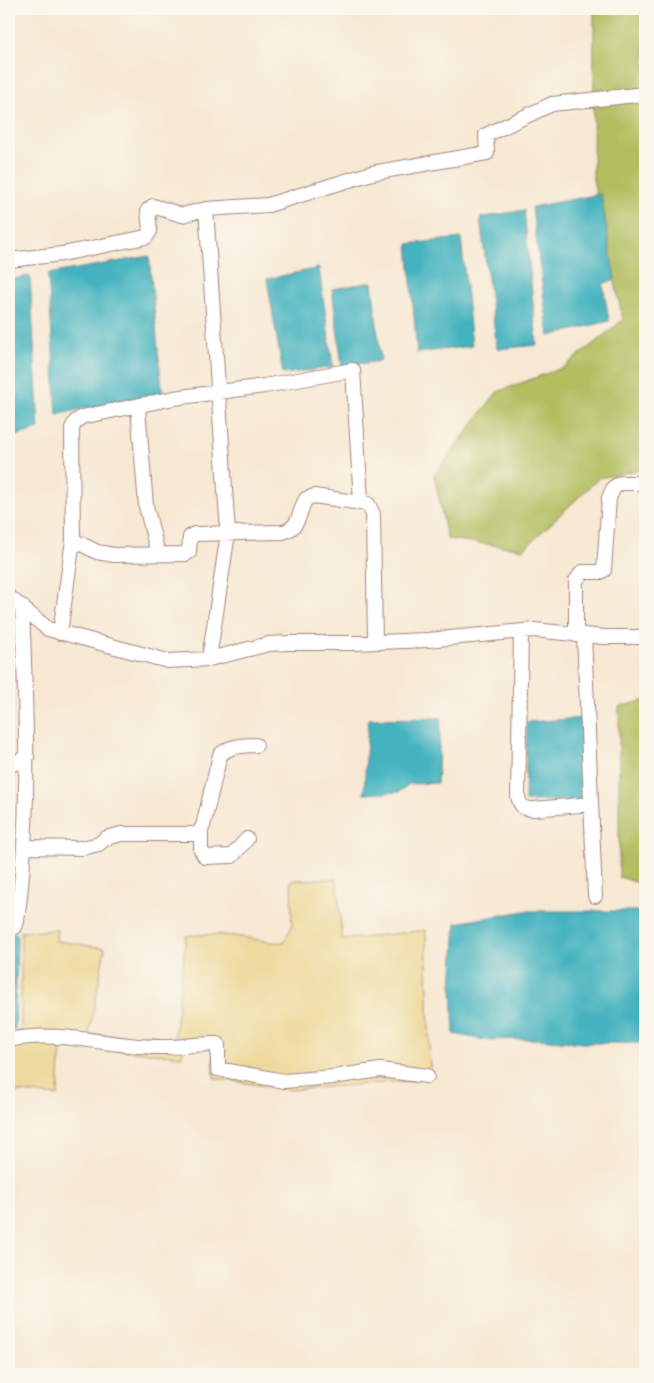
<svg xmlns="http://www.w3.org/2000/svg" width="654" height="1383" font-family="'Old Standard TT',serif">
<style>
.green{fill:#b2be60;stroke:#7e6e46}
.sand{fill:#eeda9e;stroke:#9c7c64}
.water{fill:#44b3bf;stroke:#476975}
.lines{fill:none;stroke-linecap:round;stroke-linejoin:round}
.minor-casing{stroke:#a0847f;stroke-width:16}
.minor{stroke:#fff;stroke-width:14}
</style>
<rect width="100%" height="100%" fill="#fbf7ec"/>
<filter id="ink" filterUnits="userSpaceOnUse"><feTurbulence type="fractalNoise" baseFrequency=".02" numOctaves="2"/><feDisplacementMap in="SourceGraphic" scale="10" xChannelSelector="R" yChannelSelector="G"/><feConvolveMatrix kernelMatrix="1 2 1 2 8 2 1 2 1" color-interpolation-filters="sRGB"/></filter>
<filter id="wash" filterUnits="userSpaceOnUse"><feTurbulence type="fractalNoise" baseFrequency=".0096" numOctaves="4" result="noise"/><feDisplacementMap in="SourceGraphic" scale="20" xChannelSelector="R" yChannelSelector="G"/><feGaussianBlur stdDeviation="1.12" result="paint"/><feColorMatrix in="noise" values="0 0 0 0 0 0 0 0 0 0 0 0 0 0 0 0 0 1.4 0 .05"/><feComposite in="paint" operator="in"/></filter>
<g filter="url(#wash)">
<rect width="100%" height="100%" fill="#f7e8d3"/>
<path class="green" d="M594,9H645V469L599,478L524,549L447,539L434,475L497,392L564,367L623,320L593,180Z
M645,700V885L619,877V707Z"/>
<path class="sand" d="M337,879L342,940L426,930L430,1068L418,1080L291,1090L214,1078L213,1048H183L182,1056L61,1044L58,1096L9,1091V1037L21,1030V932L57,930L56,941L105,948L89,1034L174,1041L186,936C206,934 222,934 241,937C258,939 267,944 284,942L292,926L291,880Z"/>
<path class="water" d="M601,194L615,279L603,284L609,321L549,336L532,207Z
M524,210L537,345L497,349L480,218Z
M461,238L472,346L417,353L408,244Z
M149,256L163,400L147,404L85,408L57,415L48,274Z
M319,268L333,367L283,374L267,279Z
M30,276L39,429L9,438V280Z
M372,282L381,361L342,366L332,289Z
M441,718L437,783L409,784L399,792L364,794L368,719Z
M584,718L586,800L525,801L527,722Z
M525,911H645V1043H583L539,1039L484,1040L454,1034L452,988L456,923Z
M9,933H17L15,1029L9,1033Z"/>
</g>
<g filter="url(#ink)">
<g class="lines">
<defs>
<path id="minor" d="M206,209L228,533L209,659
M9,260L62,254L146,237L150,231L148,210L153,206L182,215L206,209L268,205L372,173L487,153L486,135L552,104L645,94
M138,407L146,506L158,554
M73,540L97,552L114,555L185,554L189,552L190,537L194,534L283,532C301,527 298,512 306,499L314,496L368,504L373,514L375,641
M9,597L48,629L168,661L209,659L269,644L289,643H354L428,640L534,630L604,637H645
M521,632L518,796C520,807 524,809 534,809L591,804
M60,633L73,540L72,428L76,421L82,417L174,398L264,386L353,370L361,502
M576,635V581L582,572H600L604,570L609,498L614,487L621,483H645
M584,635L595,896
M9,766L27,757
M201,832V850L205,857L232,856L247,839
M24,847L82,848L99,844L106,838L121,834H198L203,826L220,755C230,745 243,746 256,745
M9,929L15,927L17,921C31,816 26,711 22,606
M9,1040C61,1029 112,1048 165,1047C183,1047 200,1043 218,1044V1069L284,1081L333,1077L380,1070L427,1076"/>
</defs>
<use href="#minor" class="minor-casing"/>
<use href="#minor" class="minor"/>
</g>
</g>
<rect width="654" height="1383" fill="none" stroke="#fbf7ec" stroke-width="30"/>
</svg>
